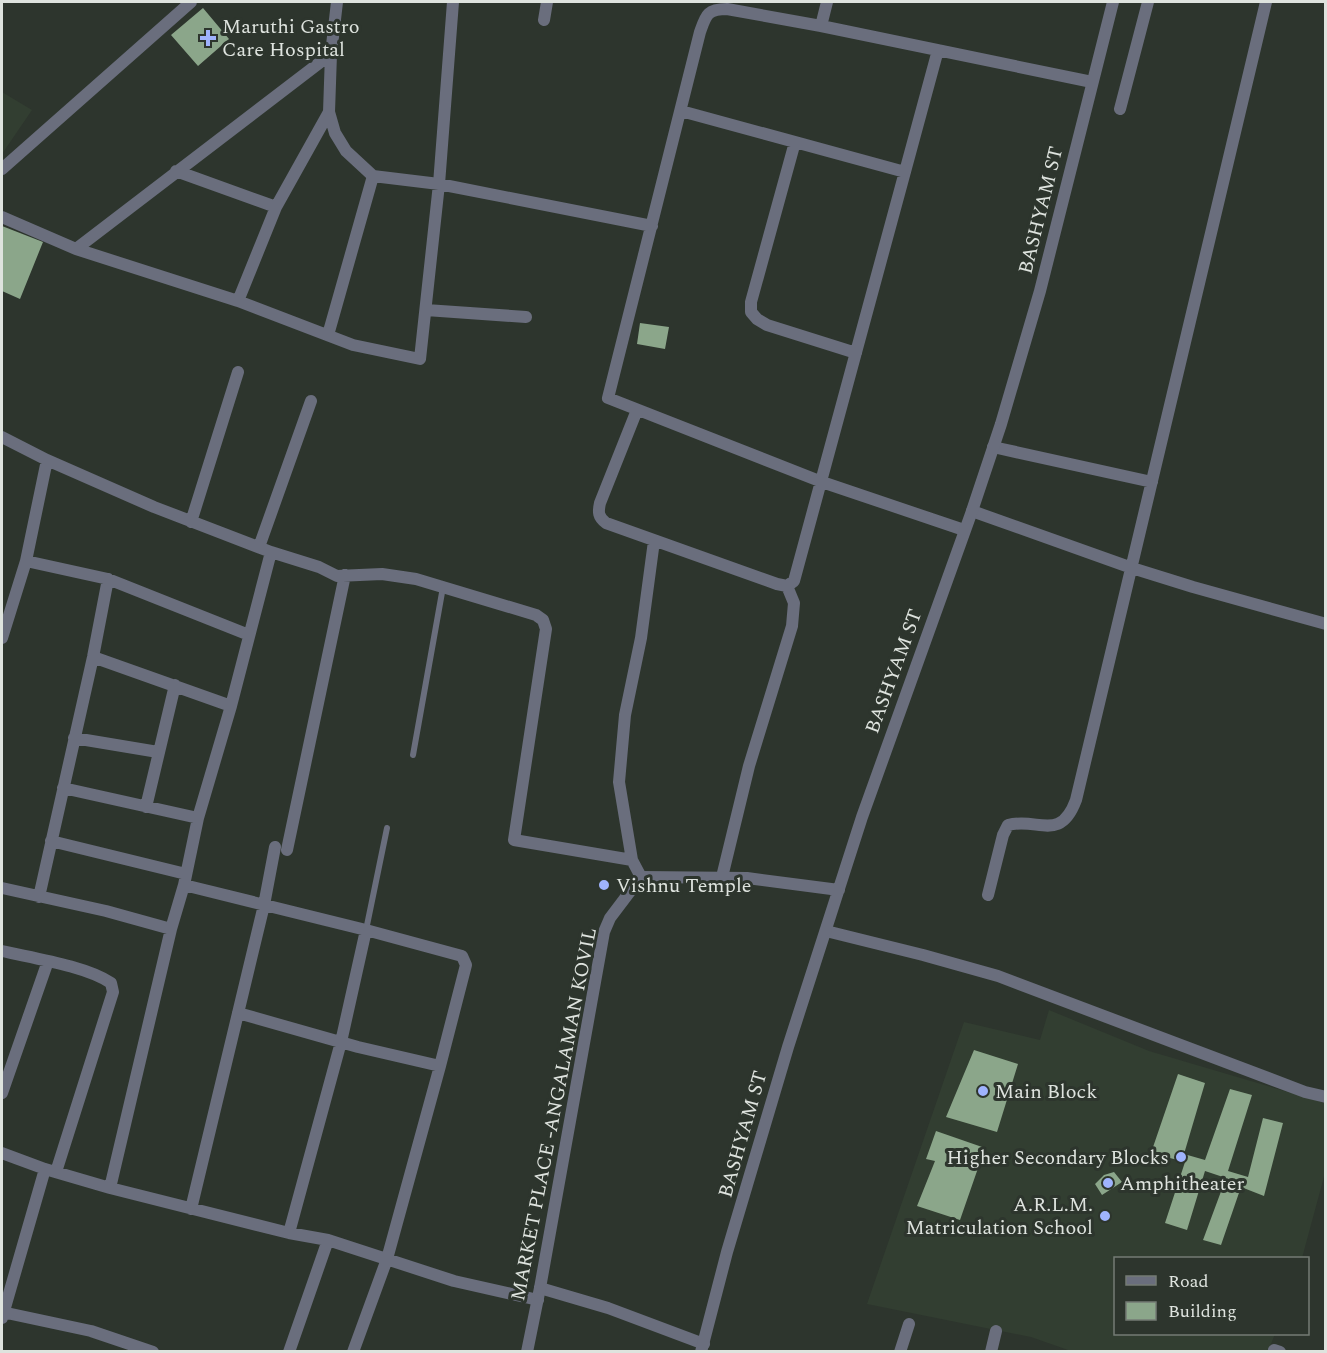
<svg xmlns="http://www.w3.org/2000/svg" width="1327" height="1353" font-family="Spectral,serif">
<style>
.built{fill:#323e31}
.building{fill:#8ba68a}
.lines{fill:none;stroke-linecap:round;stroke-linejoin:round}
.service{stroke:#6a6e7d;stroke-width:6}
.minor{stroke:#6a6e7d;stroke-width:12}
.tertiary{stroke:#6a6e7d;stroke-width:12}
.poi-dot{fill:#9fb3fd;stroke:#2d352d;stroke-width:2}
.labels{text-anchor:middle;stroke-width:6;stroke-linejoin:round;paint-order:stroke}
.poi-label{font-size:20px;fill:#dee3de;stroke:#2d352d;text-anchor:start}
.street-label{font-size:20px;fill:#dee3de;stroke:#2d352d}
</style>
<rect width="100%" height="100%" fill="#2d352d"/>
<path class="built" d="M2,92L32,110L2,154Z
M1049,1010L1149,1051L1325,1103V1173L1302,1258H1116V1334H1275L1268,1351H1071L1031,1337L867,1304L964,1022L1040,1040Z"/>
<path class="building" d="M203,8L229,39L198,66L171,35Z
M2,226L43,242L20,299L2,291Z
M640,323L669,327L665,349L637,344Z
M974,1050L1018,1064L997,1132L946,1117Z
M1178,1074L1205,1083L1184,1154L1205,1160L1230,1089L1252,1095L1228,1171L1248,1177L1263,1118L1283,1123L1264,1196L1241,1187L1221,1245L1203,1240L1226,1178L1205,1171L1187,1230L1165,1223L1185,1162L1151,1153Z
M936,1131L985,1148L960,1220L917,1206L935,1161L926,1159Z
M1114,1172L1122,1182L1102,1195L1095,1184L1104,1175Z"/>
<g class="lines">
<path class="service" d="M413,755L443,587
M366,930L387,828"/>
<path class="minor" d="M337,2L331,54L329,112L335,133L346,151L373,176L439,184L652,226
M827,2L821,26L1092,82
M544,20L547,2
M821,26L727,9C707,9 706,15 700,32L608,398L822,482L964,530
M1120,109L1148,2
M681,111L905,172
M795,142L751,302V312L757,319L767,325L856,353
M2,169L191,2
M176,171L276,207
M2,217L76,249L238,301L353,345L420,359L439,184L453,2
M76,249L331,54
M238,301L276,207L329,112
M426,310L526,317
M328,335L373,176
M637,410L600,503C598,512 598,517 606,523L777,584L787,586L794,581L938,50
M2,437L47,460L154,507L271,552L319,567L337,576L382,574L416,579L536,615L543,620L546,629L514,840L632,860
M993,447L1152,482
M972,511L1132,568L1193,587L1326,624
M191,522L238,372
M259,547L311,401
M26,561L108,579L249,635
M2,638L26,561L47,460
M93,657L231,706
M74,738L158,752
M63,788L198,818
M146,807L175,685
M51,841L186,874
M287,850L345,575
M641,877L632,860L619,782L625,715L641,638L654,541
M722,877L749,766L792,626L794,603L787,586
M184,885L198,818L231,706L271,552
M2,888L106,911L171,929
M988,895L1003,835L1008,825C1038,817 1060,843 1076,800L1266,2
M39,897L93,657L108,579
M826,931L923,955L998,976L1305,1092L1326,1097
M2,951C32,958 86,966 111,983L113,992L56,1172
M238,1013L358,1047L440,1066
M2,1093L48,961
M2,1153L45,1169L110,1188L289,1233L328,1240L454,1281L538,1300
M110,1188L171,929L184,885L366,930L462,956L466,965L440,1066L387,1259L353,1352
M191,1209L264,905L275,847
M289,1233L341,1042L366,930
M540,1288L608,1308L704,1344
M2,1312L91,1331L153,1352
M2,1318L45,1169
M1274,1350L1280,1352
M289,1352L328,1240
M900,1352L909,1324
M991,1352L996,1331"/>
<path class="tertiary" d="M527,1352L540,1288L604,932L610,918L641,877L747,878L839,890
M701,1352L727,1252L788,1047L862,817L972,511L1001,424L1040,291L1113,2"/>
</g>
<g class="poi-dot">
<path d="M205 29h6v6h6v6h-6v6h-6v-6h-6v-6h6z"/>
<circle cx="604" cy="885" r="6"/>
<circle cx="983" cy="1091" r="6"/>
<circle cx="1181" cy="1157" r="6"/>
<circle cx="1108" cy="1183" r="6"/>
<circle cx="1105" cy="1216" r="6"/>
</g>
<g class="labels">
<g class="poi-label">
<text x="222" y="33">Maruthi Gastro<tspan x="222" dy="23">Care Hospital</tspan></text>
<text x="616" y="892">Vishnu Temple</text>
<text x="995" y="1098">Main Block</text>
<text x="1169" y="1164" text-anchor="end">Higher Secondary Blocks</text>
<text x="1120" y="1190">Amphitheater</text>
<text x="1093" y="1211" text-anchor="end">A.R.L.M.<tspan x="1093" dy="23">Matriculation School</tspan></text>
</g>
<g class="street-label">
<text transform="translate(1040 210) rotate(-76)" y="7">BASHYAM ST</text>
<text transform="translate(893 671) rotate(-70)" y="7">BASHYAM ST</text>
<text transform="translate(553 1114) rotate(-79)" y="7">MARKET PLACE -ANGALAMAN KOVIL</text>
<text transform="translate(742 1134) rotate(-74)" y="7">BASHYAM ST</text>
</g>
</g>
<rect width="1327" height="1353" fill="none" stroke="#dee3de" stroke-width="6"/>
<rect x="1114" y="1257" width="195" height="78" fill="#2d352d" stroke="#747b74" stroke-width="1.5"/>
<rect x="1126" y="1276" width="30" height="9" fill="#6a6e7d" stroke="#747b74" stroke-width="1.5"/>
<text x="1168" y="1287" font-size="18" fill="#dee3de">Road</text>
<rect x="1126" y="1302" width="30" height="18" fill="#8ba68a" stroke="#747b74" stroke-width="1.5"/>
<text x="1168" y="1317" font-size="18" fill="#dee3de">Building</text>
</svg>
